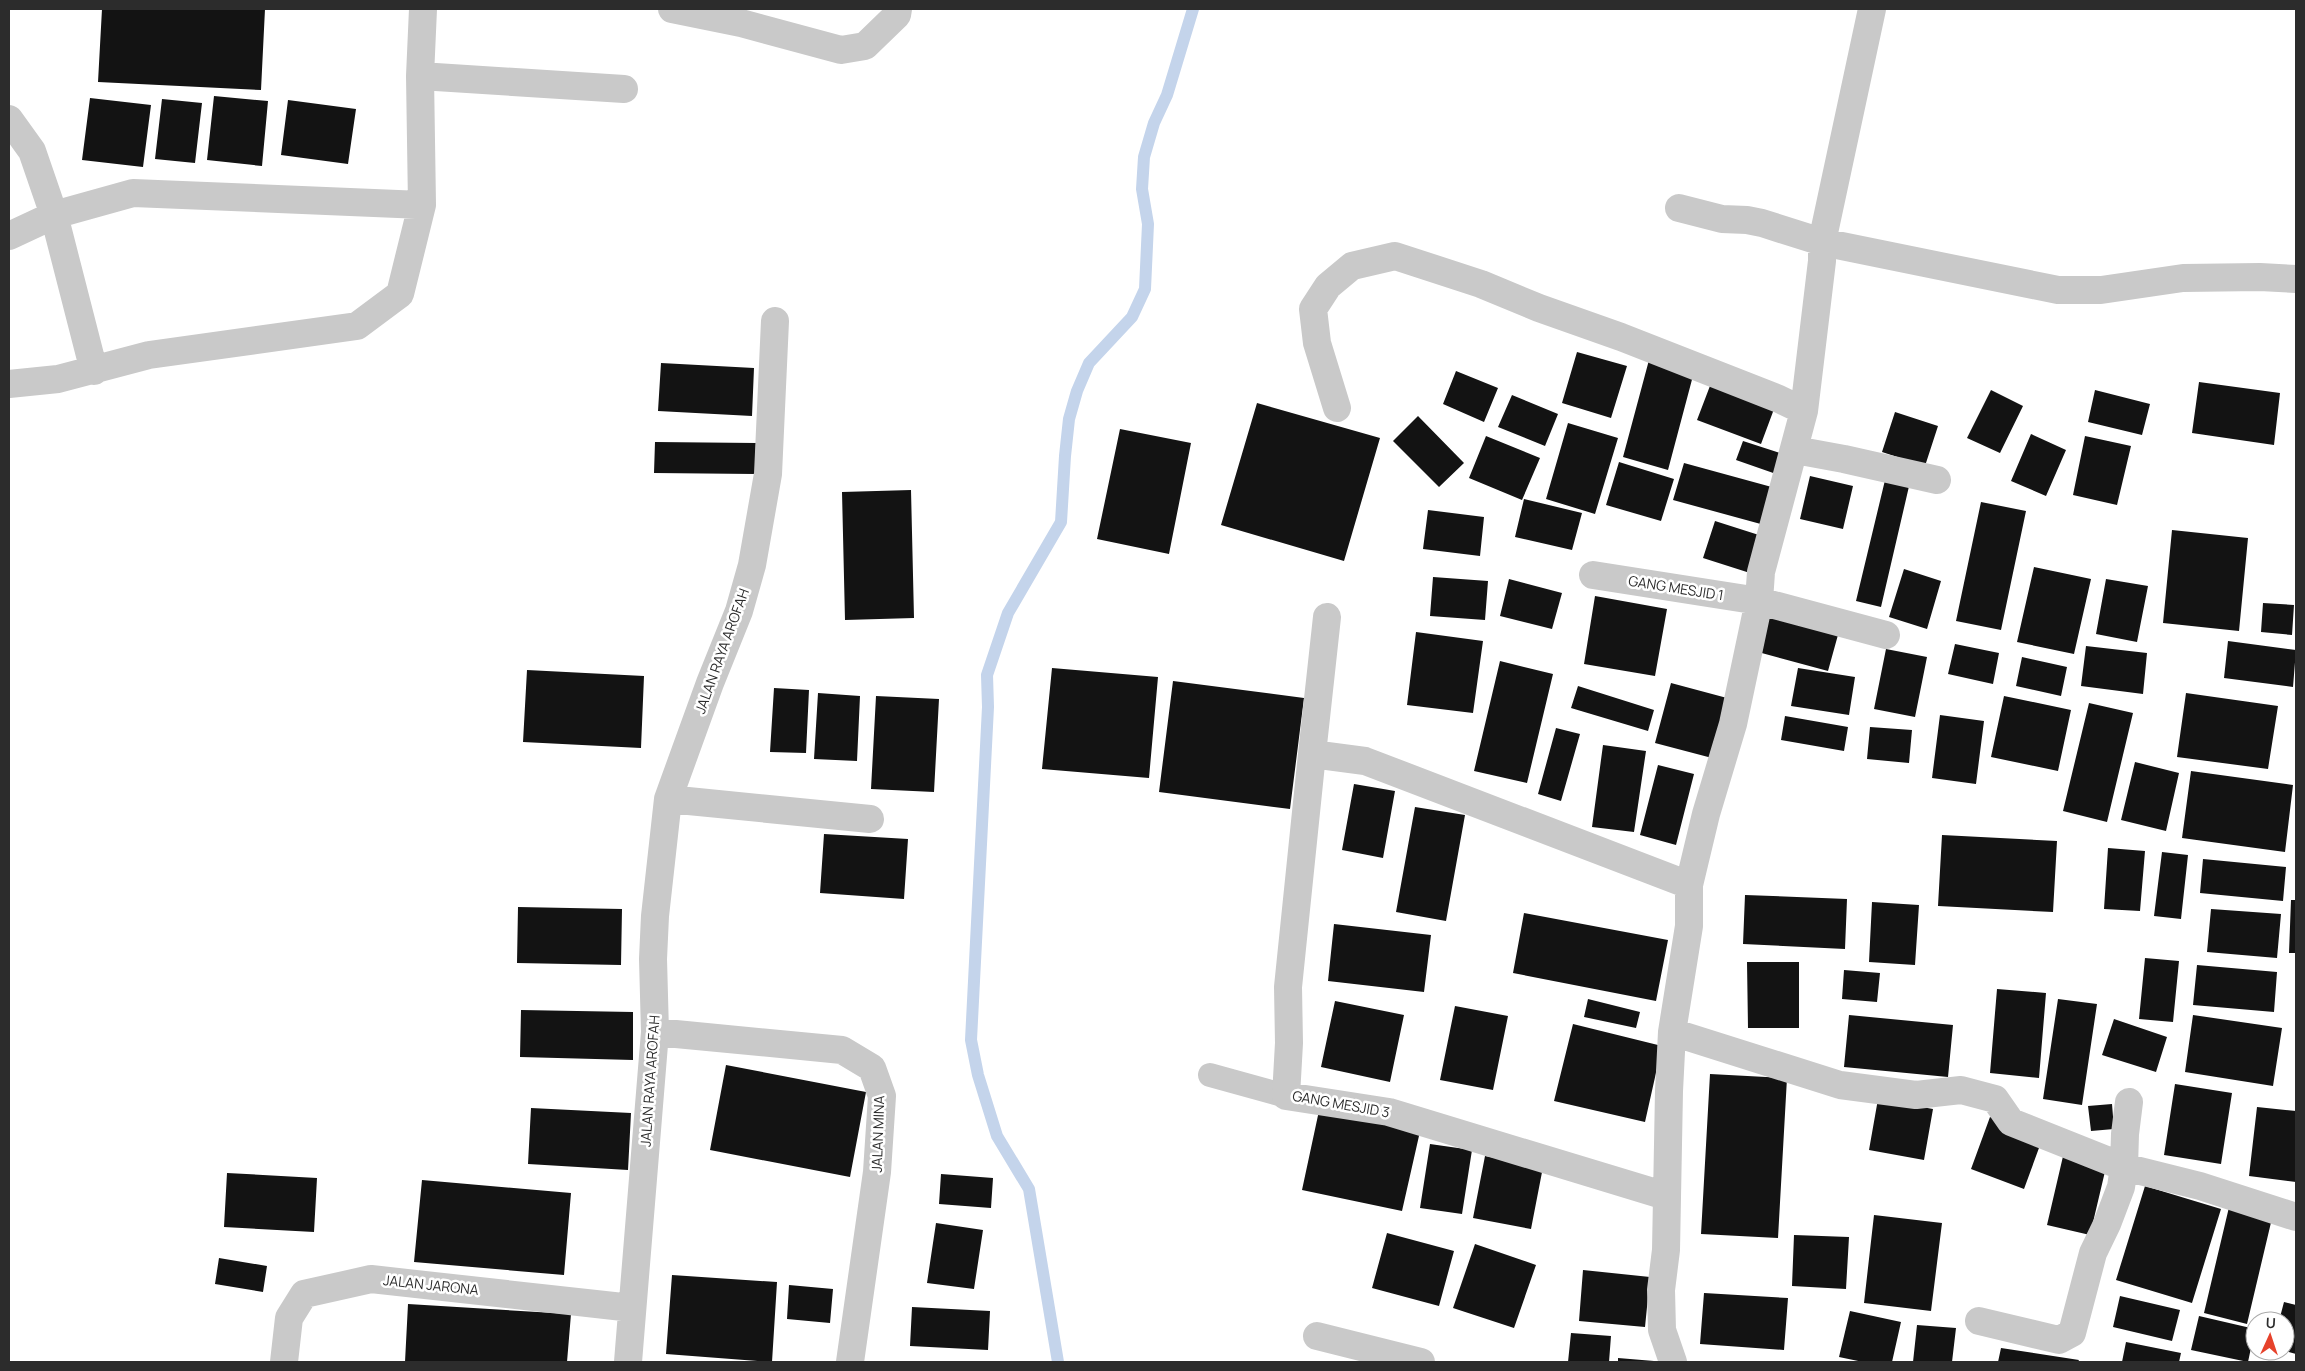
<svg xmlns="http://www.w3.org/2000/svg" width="2305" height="1371" font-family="Manrope,sans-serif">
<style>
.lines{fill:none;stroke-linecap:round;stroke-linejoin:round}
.stream{stroke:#c4d4eb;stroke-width:12}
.building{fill:#131313}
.service{stroke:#c9c9c9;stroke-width:24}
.minor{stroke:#c9c9c9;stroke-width:28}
.labels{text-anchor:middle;stroke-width:5;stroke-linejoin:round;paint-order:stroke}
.street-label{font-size:14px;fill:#2c2c2c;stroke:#fff}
</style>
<rect width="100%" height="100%" fill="#fff"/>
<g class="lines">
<path class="stream" d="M1058,1362L1029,1189L997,1136L978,1075L971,1040L988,707L987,675L1008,613L1061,522L1065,456L1069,419L1077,391L1089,363L1132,317L1145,289L1148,224L1142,189L1144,157L1154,123L1167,95L1193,9"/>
</g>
<path class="building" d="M102,9H265L261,90L98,82Z
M214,96L268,101L262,166L207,160Z
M90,98L151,105L143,167L82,160Z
M162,99L202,103L195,163L155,159Z
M288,100L356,109L348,164L281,155Z
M1577,352L1627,366L1611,418L1562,403Z
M1649,360L1694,372L1668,470L1623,457Z
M661,363L754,368L752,416L658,411Z
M1456,371L1498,388L1484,422L1443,404Z
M1713,378L1777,401L1761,444L1697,420Z
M2199,382L2280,393L2274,445L2192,433Z
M1991,390L2023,406L2000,453L1967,438Z
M2095,390L2150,404L2142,435L2088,422Z
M1512,395L1558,414L1545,446L1498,427Z
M1257,403L1380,438L1344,561L1221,525Z
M1895,412L1938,426L1925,466L1882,452Z
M1418,416L1464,463L1439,487L1393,441Z
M1568,423L1618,438L1595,514L1546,499Z
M1120,429L1191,443L1169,554L1097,539Z
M2031,434L2066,450L2046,496L2011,481Z
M1486,436L1540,458L1522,500L1469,478Z
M2085,436L2131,446L2117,505L2073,495Z
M1743,441L1786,455L1779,475L1736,460Z
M655,442L756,443L755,474L654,473Z
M1619,462L1674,479L1661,521L1606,505Z
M1684,463L1779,489L1768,526L1673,500Z
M1810,476L1853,486L1843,529L1800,519Z
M1886,476L1910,482L1881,607L1856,601Z
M911,490L914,618L845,620L842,492Z
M1524,499L1582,513L1572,550L1515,537Z
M1981,502L2026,511L2001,630L1956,621Z
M1428,510L1484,517L1480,556L1423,549Z
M1715,521L1762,536L1750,573L1703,558Z
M2172,530L2248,538L2239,631L2163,623Z
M2034,567L2091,579L2074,654L2017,642Z
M1904,569L1941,581L1927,629L1889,617Z
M1433,577L1488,581L1485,620L1430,616Z
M1509,579L1562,593L1552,629L1500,616Z
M2106,579L2148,586L2137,642L2096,634Z
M1595,596L1667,609L1655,676L1584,664Z
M2263,603L2294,605L2292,635L2261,632Z
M1771,605L1841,624L1828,671L1758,652Z
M1416,632L1483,641L1473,713L1407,705Z
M2228,641L2296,650L2293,687L2224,678Z
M1955,644L1999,653L1993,684L1948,674Z
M2086,646L2147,653L2143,694L2081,686Z
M1886,649L1927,657L1915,717L1874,709Z
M2022,657L2067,667L2061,696L2016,686Z
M1500,661L1553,674L1527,783L1474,771Z
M1052,668L1158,677L1149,778L1042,769Z
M1798,668L1855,677L1849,715L1791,706Z
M527,670L644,676L641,748L523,742Z
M1173,681L1304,698L1290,809L1159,792Z
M1671,683L1727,698L1712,758L1655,743Z
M1578,686L1654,710L1648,731L1571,708Z
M774,688L809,690L806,753L770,752Z
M818,693L860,696L857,761L814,759Z
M2186,693L2278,706L2268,769L2177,757Z
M876,696L939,699L934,792L871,789Z
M2004,696L2071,710L2058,771L1991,757Z
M2089,703L2133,713L2107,822L2063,811Z
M1940,715L1984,721L1976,784L1932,778Z
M1785,716L1848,727L1844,751L1781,740Z
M1870,727L1912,730L1909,763L1867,759Z
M1556,728L1580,734L1561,801L1538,794Z
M1603,745L1646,751L1634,832L1592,827Z
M2135,762L2179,773L2166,831L2121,820Z
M1658,765L1694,774L1676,845L1640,835Z
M2191,771L2293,785L2285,852L2182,838Z
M1354,784L1395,791L1383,858L1342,850Z
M1415,807L1465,815L1446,921L1396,912Z
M824,834L908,839L904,899L820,893Z
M1942,835L2057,841L2053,912L1938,906Z
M2108,848L2145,851L2140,911L2104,909Z
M2162,852L2188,855L2181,919L2154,916Z
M2203,859L2286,867L2283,901L2200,893Z
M1745,895L1847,899L1845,949L1743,944Z
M2291,900H2296V953H2289Z
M1872,902L1919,905L1915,965L1869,962Z
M518,907L622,909L621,965L517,963Z
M2211,909L2281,914L2277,958L2207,952Z
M1524,913L1668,940L1656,1001L1513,973Z
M1334,924L1431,935L1424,992L1328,981Z
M2145,958L2179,961L2173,1022L2139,1019Z
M1747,962H1799V1028H1748Z
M2197,965L2277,972L2274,1012L2193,1005Z
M1844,970L1880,973L1877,1002L1842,999Z
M1997,989L2046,993L2039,1078L1990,1073Z
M1588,999L1640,1012L1636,1028L1584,1017Z
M2058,999L2097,1004L2082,1105L2043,1099Z
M1335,1001L1404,1015L1390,1082L1321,1067Z
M1455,1006L1508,1016L1493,1090L1440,1080Z
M521,1010L633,1012V1060L520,1057Z
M1849,1015L1953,1025L1948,1077L1844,1067Z
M2193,1015L2282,1028L2273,1086L2185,1072Z
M2114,1019L2167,1037L2156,1072L2102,1055Z
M1573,1024L1662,1046L1645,1122L1554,1101Z
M726,1065L866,1092L850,1177L710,1150Z
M1710,1074L1787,1078L1778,1238L1701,1234Z
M2175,1084L2232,1093L2221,1164L2164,1155Z
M1878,1099L1933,1109L1924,1160L1869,1150Z
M2112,1104L2114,1129L2091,1131L2088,1106Z
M1320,1106L1421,1127L1402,1211L1302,1190Z
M2257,1107L2296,1111V1182L2249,1176Z
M531,1108L631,1113L628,1170L528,1164Z
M1990,1117L2043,1137L2024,1189L1971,1169Z
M1430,1144L1472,1150L1462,1214L1420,1208Z
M2064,1152L2107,1163L2090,1235L2047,1225Z
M1485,1156L1543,1167L1531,1229L1473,1218Z
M227,1173L317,1178L314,1232L224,1227Z
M941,1174L993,1178L991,1208L939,1204Z
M422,1180L571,1193L564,1275L414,1262Z
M2145,1186L2221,1209L2192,1303L2116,1280Z
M2230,1203L2273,1214L2247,1324L2204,1313Z
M1874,1215L1942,1223L1931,1311L1864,1303Z
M936,1223L983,1230L974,1289L927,1283Z
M1387,1233L1454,1251L1439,1306L1372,1288Z
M1794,1235L1849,1237L1846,1289L1792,1286Z
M1475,1244L1536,1265L1514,1328L1453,1308Z
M219,1258L267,1266L263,1292L215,1284Z
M1583,1270L1650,1277L1645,1327L1579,1321Z
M672,1275L777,1282L772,1362L666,1354Z
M789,1285L833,1289L830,1323L787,1319Z
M1704,1293L1788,1298L1784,1350L1700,1344Z
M2120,1296L2180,1310L2172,1341L2113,1327Z
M2284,1302L2296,1305V1354L2285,1351V1321H2279Z
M408,1304L571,1314L567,1362H405Z
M912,1307L990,1311L988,1350L910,1346Z
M1850,1311L1901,1322L1892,1362H1863L1839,1357Z
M2199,1316L2255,1329L2248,1362L2191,1350Z
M1917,1325L1956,1328L1952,1362H1913Z
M1571,1333L1611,1336L1609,1362H1568Z
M2126,1342L2181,1353L2179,1362H2122Z
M2001,1348L2079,1360L2078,1362H1998Z
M1618,1358L1654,1361V1362H1618Z"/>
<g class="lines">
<path class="service" d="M1210,1075L1286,1096"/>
<path class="minor" d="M672,9L741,23L841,50L865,46L897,15L898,9
M420,76L624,89
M9,119L32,151L54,215L94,371
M1679,208L1722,219L1747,220L1762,223L1822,242L2058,290H2101L2183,278L2260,277L2296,279
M9,236L54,215L133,193L422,205
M9,384L58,379L149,355L357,326L400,294L422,205L420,76L423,9
M1337,408L1317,343L1313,309L1328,286L1352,266L1395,256L1481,284L1539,308L1621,337L1779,399L1804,411
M1795,450L1844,459L1937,480
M1593,575L1759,601L1886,635
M1327,617L1312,754L1365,761L1689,885
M1312,754L1288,987L1289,1043L1286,1096L1389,1112L1666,1196
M668,799L870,819
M655,1032L842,1050L872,1068L882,1096L877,1172L850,1362
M1672,1032L1840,1085L1916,1095L1961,1090L1995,1099L2011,1122L2124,1167L2200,1186L2296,1217
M1979,1321L2059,1340L2072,1333L2093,1253L2107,1224L2121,1187L2124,1167L2125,1134L2129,1102
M1317,1336L1421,1362
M284,1362L289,1318L304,1294L371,1279L632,1308
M628,1362L655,1032L653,959L655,916L668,799L710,683L739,611L752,565L768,474L775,321
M1673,1362L1662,1330L1661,1290L1666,1250L1669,1091L1672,1032L1689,926V885L1706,814L1733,724L1759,601L1761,572L1804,411L1822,261V242L1872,9"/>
</g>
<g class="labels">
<g class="street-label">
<text transform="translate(1676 588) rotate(9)" y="5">GANG MESJID 1</text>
<text transform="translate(722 651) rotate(-70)" y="5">JALAN RAYA AROFAH</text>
<text transform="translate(650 1081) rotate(-86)" y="5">JALAN RAYA AROFAH</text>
<text transform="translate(1341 1104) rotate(10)" y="5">GANG MESJID 3</text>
<text transform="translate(878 1134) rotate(-88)" y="5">JALAN MINA</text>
<text transform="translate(431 1285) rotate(6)" y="5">JALAN JARONA</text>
</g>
</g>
<rect width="2305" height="1371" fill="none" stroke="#2c2c2c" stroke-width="20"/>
<g transform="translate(2270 1336) rotate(3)"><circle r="24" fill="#ffffff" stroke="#ababab"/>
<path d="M0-4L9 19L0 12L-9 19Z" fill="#e6422b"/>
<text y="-8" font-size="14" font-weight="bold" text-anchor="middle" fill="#2c2c2c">U</text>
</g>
</svg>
